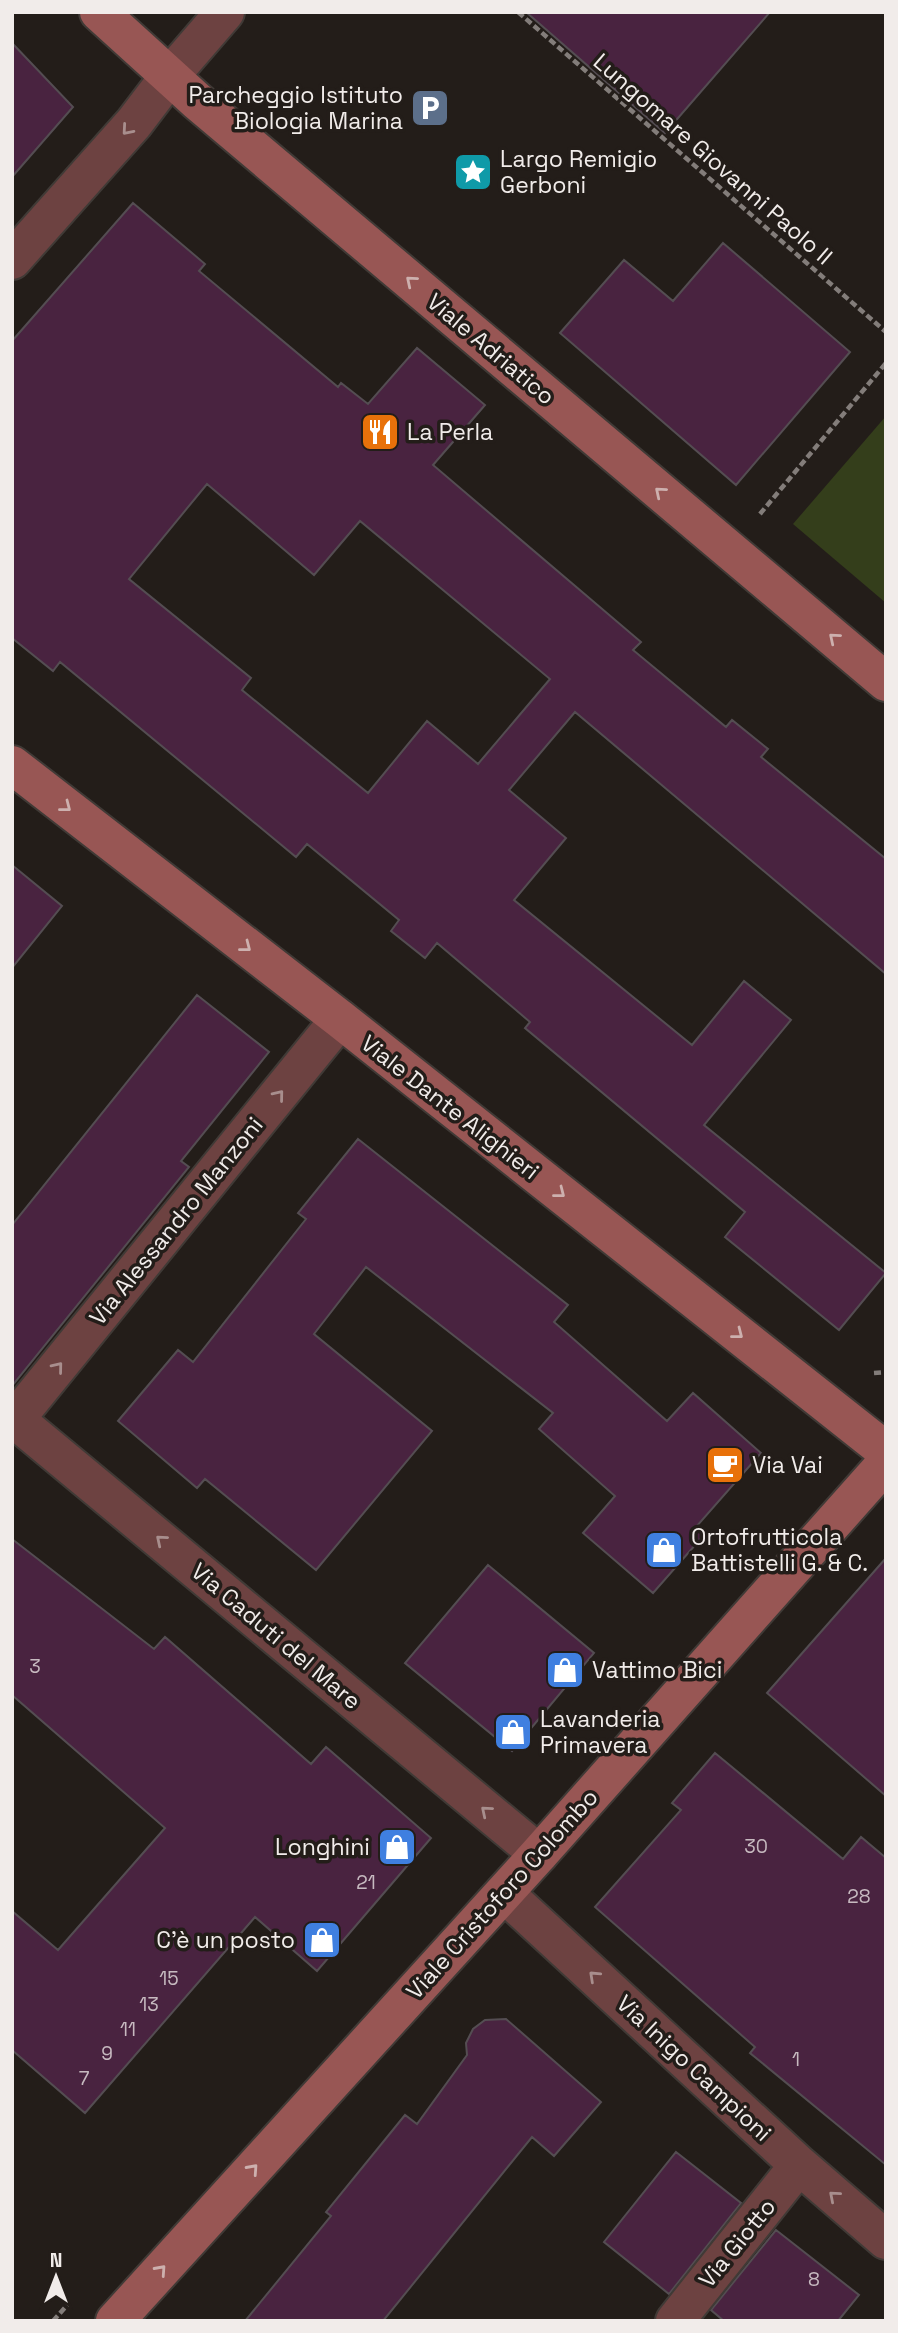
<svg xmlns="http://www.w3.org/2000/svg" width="898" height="2333" font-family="'Space Grotesk',sans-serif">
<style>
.green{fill:#343e1b}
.building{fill:#492340;stroke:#544d52;stroke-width:2;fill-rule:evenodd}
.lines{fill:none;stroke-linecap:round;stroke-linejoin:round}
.street-casing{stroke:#403a36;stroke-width:42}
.secondary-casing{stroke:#403a36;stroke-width:42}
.path{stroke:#837d7a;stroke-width:4.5;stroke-dasharray:7 3.5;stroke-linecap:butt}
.street{stroke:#6d4241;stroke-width:38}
.secondary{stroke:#985654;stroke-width:38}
.oneway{stroke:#a88e8d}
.oneway2{stroke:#cdb0ae}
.labels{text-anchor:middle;stroke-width:7;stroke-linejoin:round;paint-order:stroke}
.number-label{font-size:19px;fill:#c7bac0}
.poi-label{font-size:23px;fill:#f1ecea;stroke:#231d19;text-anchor:start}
.street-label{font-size:23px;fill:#f1ecea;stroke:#231d19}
</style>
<rect width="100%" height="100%" fill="#231d19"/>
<path class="green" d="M886,416V603L793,524Z"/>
<path class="building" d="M526,12H770L665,133Z
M12,43L73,107L12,177Z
M133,203L205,264L199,271L338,387L341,383L368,404L417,348L485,405L433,465L641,642L633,650L726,727L732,720L768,749L761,757L886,859V974L575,712L509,790L566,838L514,900L692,1045L744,981L791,1020L704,1125L886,1273L839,1330L725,1237L745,1212L525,1028L530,1022L437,943L425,958L391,931L399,920L307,844L296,857L60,662L53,671L12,638V341ZM207,484L314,575L360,521L550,679L478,764L427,721L368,793L242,690L251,678L129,579Z
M723,243L850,352L736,485L560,333L624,260L673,301Z
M12,865L62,906L12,968Z
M197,995L269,1052L181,1161L189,1167L12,1386V1225Z
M358,1139L568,1305L554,1322L667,1421L693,1393L761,1453L696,1527L704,1535L653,1593L583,1533L615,1496L539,1429L553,1413L366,1267L314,1334L432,1431L316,1570L205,1479L197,1488L118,1421L178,1350L193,1362L306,1219L298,1213Z
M12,1539L154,1649L165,1637L311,1764L326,1747L431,1838L317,1971L255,1917L85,2113L12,2050V1911L58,1950L165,1828L12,1695Z
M886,1558V1796L767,1693Z
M488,1565L594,1653L512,1751L405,1663Z
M715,1753L843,1859L861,1837L886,1858V2165L750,2053L755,2047L595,1907L681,1810L672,1803Z
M506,2019L601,2102L554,2156L532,2137L383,2321H245L331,2216L326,2212L405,2115L417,2124L467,2055L466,2043L473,2029L485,2020Z
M676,2152L741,2203L669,2294L604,2242Z
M776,2230L859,2295L838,2321H724L711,2310Z"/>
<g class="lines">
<defs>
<path id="street" d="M12,260L134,123L169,77L225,12
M12,1417L539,1854
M12,1423L340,1019
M504,1893L799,2165L886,2240
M675,2321L799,2165"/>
<path id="secondary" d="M99,12L197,101L886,682
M12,765L340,1019L886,1451
M115,2321L539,1854L886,1463"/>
</defs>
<use href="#street" class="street-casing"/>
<use href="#secondary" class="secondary-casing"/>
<path class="path" d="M518,12L886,332
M760,514L886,363
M874,1373L886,1372
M53,2321L69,2303"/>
<use href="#street" class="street"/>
<use href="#secondary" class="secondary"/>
</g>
<defs><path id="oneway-chevron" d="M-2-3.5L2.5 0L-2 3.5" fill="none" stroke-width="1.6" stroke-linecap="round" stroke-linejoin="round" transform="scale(1.75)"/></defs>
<g class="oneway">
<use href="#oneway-chevron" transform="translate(127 130) rotate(131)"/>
<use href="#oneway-chevron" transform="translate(279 1095) rotate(-51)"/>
<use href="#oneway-chevron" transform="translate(58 1367) rotate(-51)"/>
<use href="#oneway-chevron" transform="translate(161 1540) rotate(-140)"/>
<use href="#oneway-chevron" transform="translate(486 1811) rotate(-140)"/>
<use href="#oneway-chevron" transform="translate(594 1976) rotate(-137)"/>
<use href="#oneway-chevron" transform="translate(834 2196) rotate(-139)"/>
</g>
<g class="oneway2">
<use href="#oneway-chevron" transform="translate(411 281) rotate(-140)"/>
<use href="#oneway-chevron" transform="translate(660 492) rotate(-140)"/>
<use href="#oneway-chevron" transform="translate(834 638) rotate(-140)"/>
<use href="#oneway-chevron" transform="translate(66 807) rotate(38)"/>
<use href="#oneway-chevron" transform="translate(246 947) rotate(38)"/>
<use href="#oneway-chevron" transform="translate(560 1193) rotate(38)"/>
<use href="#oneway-chevron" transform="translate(738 1334) rotate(38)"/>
<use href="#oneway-chevron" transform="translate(253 2169) rotate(-48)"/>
<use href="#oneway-chevron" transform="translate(161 2270) rotate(-48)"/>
</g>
<defs>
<symbol id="parking-square" viewBox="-11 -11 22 22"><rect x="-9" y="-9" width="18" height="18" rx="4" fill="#5c6f8a" stroke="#231d19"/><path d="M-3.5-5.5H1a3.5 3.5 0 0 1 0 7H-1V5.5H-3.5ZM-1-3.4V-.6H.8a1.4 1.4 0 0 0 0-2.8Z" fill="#fff"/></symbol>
<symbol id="sight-square" viewBox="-11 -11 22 22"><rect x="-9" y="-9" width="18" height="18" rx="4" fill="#0f9aa8" stroke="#231d19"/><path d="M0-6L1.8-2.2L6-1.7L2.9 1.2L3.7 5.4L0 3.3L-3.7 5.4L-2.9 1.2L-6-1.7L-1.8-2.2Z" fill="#fff"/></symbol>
<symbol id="restaurant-square" viewBox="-11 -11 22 22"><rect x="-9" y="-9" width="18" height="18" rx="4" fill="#e8710a" stroke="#231d19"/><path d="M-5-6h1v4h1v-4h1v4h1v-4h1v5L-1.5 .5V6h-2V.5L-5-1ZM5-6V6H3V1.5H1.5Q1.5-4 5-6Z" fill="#fff"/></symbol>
<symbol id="cafe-square" viewBox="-11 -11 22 22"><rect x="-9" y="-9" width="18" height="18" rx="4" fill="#e8710a" stroke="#231d19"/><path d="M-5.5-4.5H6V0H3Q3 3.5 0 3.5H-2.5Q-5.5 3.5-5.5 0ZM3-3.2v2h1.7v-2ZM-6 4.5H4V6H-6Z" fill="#fff"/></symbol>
<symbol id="shop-square" viewBox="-11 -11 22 22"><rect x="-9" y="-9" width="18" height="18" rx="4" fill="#3f7fe0" stroke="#231d19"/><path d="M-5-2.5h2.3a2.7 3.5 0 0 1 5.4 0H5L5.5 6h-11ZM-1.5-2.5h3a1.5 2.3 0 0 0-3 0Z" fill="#fff"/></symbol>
</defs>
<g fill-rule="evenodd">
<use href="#parking-square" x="408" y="86" width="44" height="44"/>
<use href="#sight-square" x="451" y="150" width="44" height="44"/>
<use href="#restaurant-square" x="358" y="410" width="44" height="44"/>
<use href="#cafe-square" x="703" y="1443" width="44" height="44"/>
<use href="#shop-square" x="642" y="1528" width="44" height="44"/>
<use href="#shop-square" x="543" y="1648" width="44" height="44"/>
<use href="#shop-square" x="491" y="1710" width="44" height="44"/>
<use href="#shop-square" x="375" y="1825" width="44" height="44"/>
<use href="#shop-square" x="300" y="1918" width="44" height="44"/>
</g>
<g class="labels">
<g class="number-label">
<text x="35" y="1673">3</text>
<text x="756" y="1853">30</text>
<text x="366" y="1889">21</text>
<text x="859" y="1903">28</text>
<text x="169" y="1985">15</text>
<text x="149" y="2011">13</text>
<text x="128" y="2036">11</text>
<text x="107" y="2060">9</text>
<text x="796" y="2066">1</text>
<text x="84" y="2085">7</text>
<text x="814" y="2286">8</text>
</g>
<g class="poi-label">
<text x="403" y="103" text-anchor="end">Parcheggio Istituto<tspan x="403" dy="26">Biologia Marina</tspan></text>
<text x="500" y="167">Largo Remigio<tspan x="500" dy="26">Gerboni</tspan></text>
<text x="407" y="440">La Perla</text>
<text x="752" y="1473">Via Vai</text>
<text x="691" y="1545">Ortofrutticola<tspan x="691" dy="26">Battistelli G. &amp; C.</tspan></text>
<text x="592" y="1678">Vattimo Bici</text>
<text x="540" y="1727">Lavanderia<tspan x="540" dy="26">Primavera</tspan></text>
<text x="370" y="1855" text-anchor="end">Longhini</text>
<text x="295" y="1948" text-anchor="end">C'è un posto</text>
</g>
<g class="street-label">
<text transform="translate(713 159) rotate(41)" y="8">Lungomare Giovanni Paolo II</text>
<text transform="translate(491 349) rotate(40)" y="8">Viale Adriatico</text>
<text transform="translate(450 1107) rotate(38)" y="8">Viale Dante Alighieri</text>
<text transform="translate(176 1221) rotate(-51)" y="8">Via Alessandro Manzoni</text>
<text transform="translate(276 1636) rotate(40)" y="8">Via Caduti del Mare</text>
<text transform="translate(502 1894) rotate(-48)" y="8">Viale Cristoforo Colombo</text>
<text transform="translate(694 2068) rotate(43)" y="8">Via Inigo Campioni</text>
<text transform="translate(737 2243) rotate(-51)" y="8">Via Giotto</text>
</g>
</g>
<rect width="898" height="2333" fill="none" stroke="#f1ecea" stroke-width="28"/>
<g transform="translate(56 2277)" stroke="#231d19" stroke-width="5" paint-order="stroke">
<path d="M0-5L12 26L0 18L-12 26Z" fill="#f1ecea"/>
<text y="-10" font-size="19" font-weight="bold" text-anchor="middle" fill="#f1ecea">N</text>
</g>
</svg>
